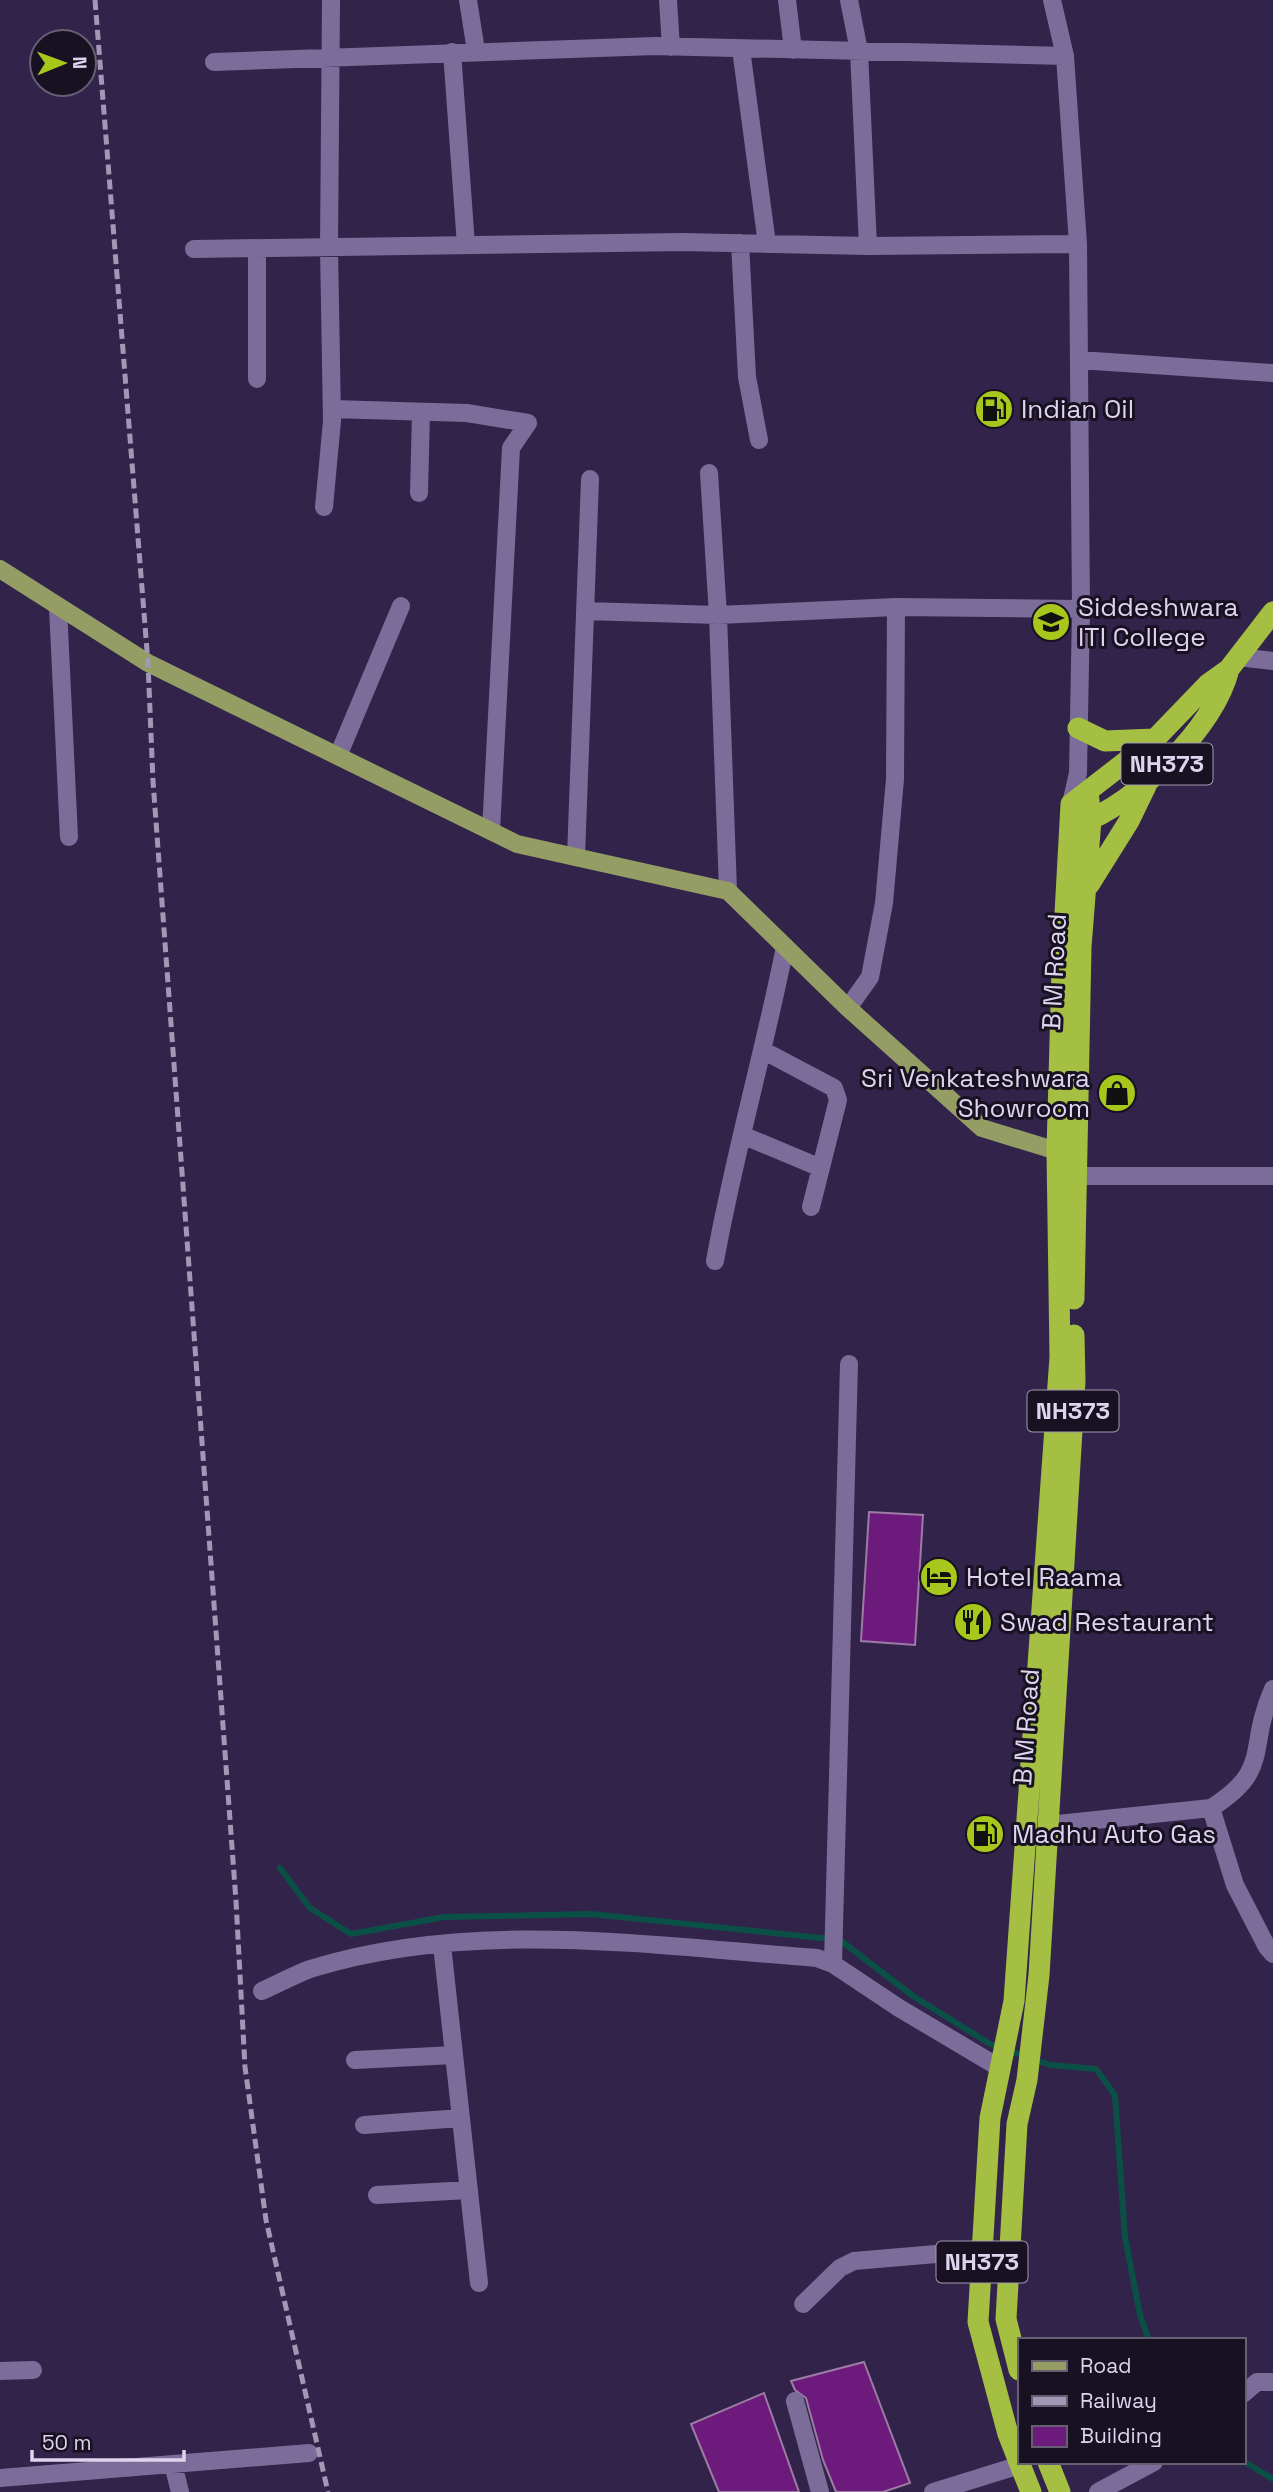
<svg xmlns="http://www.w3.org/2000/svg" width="1273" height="2492" font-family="'Space Grotesk',sans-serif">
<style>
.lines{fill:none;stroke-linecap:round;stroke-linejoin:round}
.stream{stroke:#0b5046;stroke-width:6}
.building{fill:#6d1a7d;stroke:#9d7ca4;stroke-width:2}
.minor{stroke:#7c6c99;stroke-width:18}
.major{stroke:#949e64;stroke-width:18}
.highway{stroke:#a4bf41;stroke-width:21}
.rail{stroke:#a298b6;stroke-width:5;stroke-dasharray:10 5;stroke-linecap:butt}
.labels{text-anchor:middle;stroke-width:6;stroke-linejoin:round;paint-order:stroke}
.shield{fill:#171122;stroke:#a29ab1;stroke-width:2}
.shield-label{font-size:24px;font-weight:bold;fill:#ddd5ee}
.poi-label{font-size:26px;fill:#ddd5ee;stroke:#171122;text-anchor:start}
.street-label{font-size:26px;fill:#ddd5ee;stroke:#171122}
</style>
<rect width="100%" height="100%" fill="#32234a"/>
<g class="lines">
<path class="stream" d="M280,1868L310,1908L351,1934L444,1917L591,1914L840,1940L913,1996L990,2044L1050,2065L1096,2069L1115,2095L1125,2237L1140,2315L1149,2340
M1243,2461L1273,2479"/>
</g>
<path class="building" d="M869,1512L923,1515L915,1645L861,1641Z
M864,2362L910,2483L883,2492H836L823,2460L806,2398L795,2390L791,2381Z
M764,2393L799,2492H719L691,2424Z"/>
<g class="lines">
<path class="minor" d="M468,0L476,51
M668,0L671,47
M787,0L793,50
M849,0L859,51L868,246
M1052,0L1065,56L1078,244L1081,609L1078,773L1071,804
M741,49L767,244
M452,52L466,245
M214,62L655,46L1065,56
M740,243L747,377L759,440
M194,249L683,242L868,246L1078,244
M1079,360L1273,373
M257,379V248
M332,409L467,413L528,423L511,448L491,831
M419,493L421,412
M324,507L332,421L329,247L331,0
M58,607L69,837
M585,611L718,615L709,473
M1238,657L1273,661
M338,756L401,606
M576,857L590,479
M728,891L718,615L896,607
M848,1008L870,977L884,903L895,779L896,607L1081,609
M764,1051L834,1088L838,1100L811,1207
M742,1135L821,1168
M1074,1176H1273
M715,1261C734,1155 764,1052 785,947
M1211,1808L1235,1885L1267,1947L1273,1954
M1048,1825L1211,1808C1273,1769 1246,1750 1273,1689
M442,1945L479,2283
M833,1964L849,1364
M262,1991C278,1984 294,1975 310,1969C473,1918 651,1946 817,1958L833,1964L899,2008L1000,2068
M355,2060L454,2055
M364,2125L461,2118
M377,2195L469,2190
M803,2304L840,2268L854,2261L983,2250
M0,2371L33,2370
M1243,2394L1257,2382H1273
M795,2401L820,2492
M173,2464L180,2492
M0,2478L309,2453
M933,2492L1020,2465
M1098,2492L1154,2462"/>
<path class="major" d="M0,569L148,663L517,844L728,891L848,1008L982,1128L1057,1151"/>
<path class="highway" d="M1078,728L1105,741L1155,739
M1080,824C1137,802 1215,728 1229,669
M1089,885L1129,821L1146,786
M1074,1299L1081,947L1091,820L1088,791
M1019,2370L1006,2319L1017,2124L1027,2080L1039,1975L1075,1381L1074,1335
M1019,2462L1008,2434L978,2322L990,2118L1014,2001L1060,1357L1057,1151L1062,968L1071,804L1155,739L1208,684L1229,669L1273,612
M1019,2462L1031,2492
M1048,2462L1060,2492"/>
<path class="rail" d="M95,0L148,663L153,781L236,1901L245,2067L266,2220L328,2492"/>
</g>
<defs>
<symbol id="fuel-disc" viewBox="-11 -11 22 22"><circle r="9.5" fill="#a8c71c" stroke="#171122"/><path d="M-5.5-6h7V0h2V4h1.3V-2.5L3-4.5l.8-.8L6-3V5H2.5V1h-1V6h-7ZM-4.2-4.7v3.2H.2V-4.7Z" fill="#111"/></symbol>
<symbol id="university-disc" viewBox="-11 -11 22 22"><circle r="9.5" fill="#a8c71c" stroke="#171122"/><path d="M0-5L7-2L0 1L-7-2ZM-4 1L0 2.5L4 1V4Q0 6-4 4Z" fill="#111"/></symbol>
<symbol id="shop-disc" viewBox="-11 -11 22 22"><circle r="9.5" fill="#a8c71c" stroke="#171122"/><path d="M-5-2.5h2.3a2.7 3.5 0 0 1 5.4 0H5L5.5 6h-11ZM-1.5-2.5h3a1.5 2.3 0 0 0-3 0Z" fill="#111"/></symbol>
<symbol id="hotel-disc" viewBox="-11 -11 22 22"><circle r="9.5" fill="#a8c71c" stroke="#171122"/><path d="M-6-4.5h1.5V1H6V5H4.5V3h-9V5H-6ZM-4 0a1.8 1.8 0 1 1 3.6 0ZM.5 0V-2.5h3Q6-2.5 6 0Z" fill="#111"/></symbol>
<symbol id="restaurant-disc" viewBox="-11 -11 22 22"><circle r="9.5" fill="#a8c71c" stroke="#171122"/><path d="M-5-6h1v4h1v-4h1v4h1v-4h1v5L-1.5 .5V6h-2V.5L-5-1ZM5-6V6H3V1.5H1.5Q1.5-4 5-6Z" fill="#111"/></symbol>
</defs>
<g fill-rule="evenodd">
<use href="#fuel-disc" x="972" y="387" width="44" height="44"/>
<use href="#university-disc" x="1029" y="600" width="44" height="44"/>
<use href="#shop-disc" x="1095" y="1071" width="44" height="44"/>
<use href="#hotel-disc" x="917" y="1555" width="44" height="44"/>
<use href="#restaurant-disc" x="951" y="1600" width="44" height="44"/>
<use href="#fuel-disc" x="963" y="1812" width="44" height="44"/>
</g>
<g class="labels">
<g class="shield">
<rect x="1121.5" y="743.5" width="91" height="41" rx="5"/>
<rect x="1027.5" y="1390.5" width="91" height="41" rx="5"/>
<rect x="936.5" y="2241.5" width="91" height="41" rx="5"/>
</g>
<g class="shield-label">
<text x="1167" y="772">NH373</text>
<text x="1073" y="1419">NH373</text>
<text x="982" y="2270">NH373</text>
</g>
<g class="poi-label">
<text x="1021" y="418">Indian Oil</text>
<text x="1078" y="616">Siddeshwara<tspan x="1078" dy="30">ITI College</tspan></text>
<text x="1090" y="1087" text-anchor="end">Sri Venkateshwara<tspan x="1090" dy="30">Showroom</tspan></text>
<text x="966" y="1586">Hotel Raama</text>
<text x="1000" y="1631">Swad Restaurant</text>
<text x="1012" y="1843">Madhu Auto Gas</text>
</g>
<g class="street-label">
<text transform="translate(1054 972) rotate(-87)" y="9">B M Road</text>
<text transform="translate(1026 1727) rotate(-86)" y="9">B M Road</text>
</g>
</g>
<rect x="1018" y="2338" width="228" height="126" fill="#171122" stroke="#665f74" stroke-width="2"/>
<rect x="1032" y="2361" width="35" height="10" fill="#949e64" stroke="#665f74" stroke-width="2"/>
<text x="1080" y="2373" font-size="21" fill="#ddd5ee">Road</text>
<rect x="1032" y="2396" width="35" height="10" fill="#a298b6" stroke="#665f74" stroke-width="2"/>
<text x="1080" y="2408" font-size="21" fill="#ddd5ee">Railway</text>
<rect x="1032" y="2426" width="35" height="21" fill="#6d1a7d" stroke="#665f74" stroke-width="2"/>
<text x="1080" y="2443" font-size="21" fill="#ddd5ee">Building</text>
<g transform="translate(63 63) rotate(89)"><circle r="33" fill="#171122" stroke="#665f74" stroke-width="2"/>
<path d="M0-5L12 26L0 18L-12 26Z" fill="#a8c71c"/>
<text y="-10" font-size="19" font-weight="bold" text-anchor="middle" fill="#ddd5ee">N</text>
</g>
<path d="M32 2450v10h152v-10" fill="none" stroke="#ddd5ee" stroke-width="3.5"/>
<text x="42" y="2450" font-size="21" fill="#ddd5ee" stroke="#171122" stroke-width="5" paint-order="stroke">50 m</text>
</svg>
